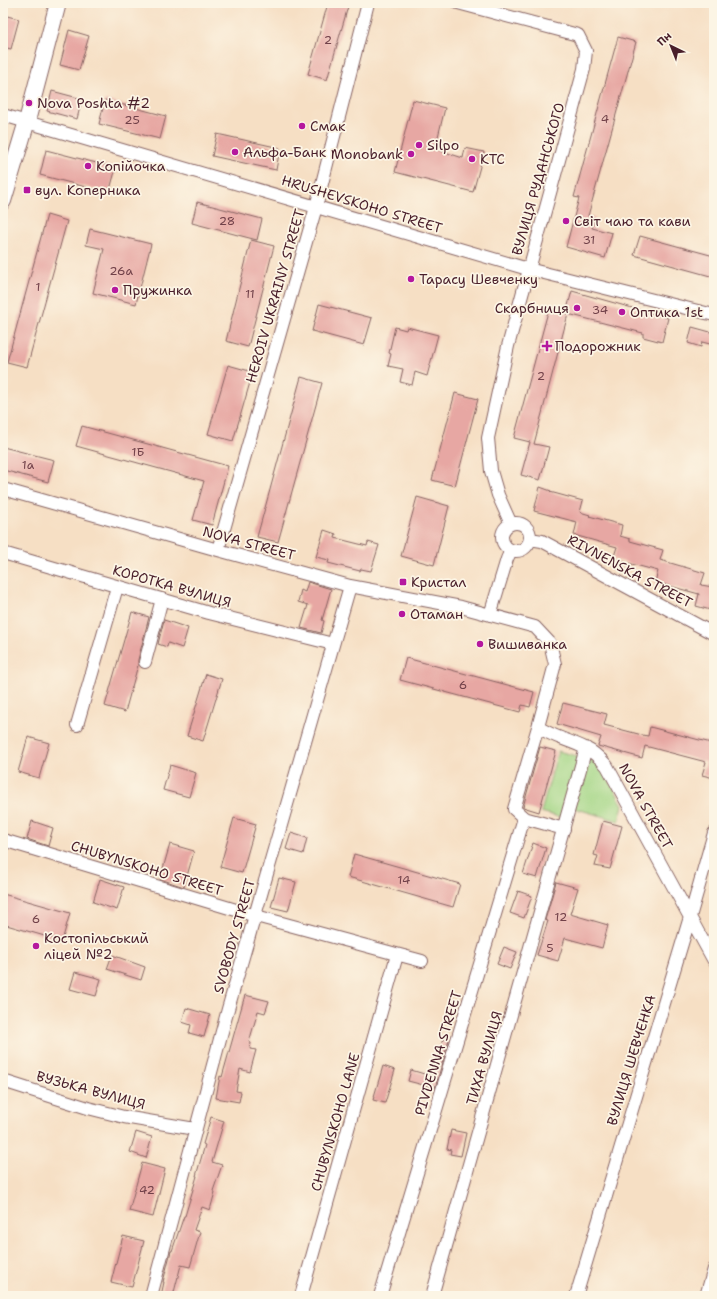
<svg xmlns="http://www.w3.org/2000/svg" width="717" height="1299" font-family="'Shantell Sans',sans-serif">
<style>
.green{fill:#a3d685;stroke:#767a58}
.building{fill:#e7a7a3}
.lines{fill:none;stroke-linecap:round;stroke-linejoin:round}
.minor-casing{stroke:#866261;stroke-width:14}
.major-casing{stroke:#866261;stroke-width:18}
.minor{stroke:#fff;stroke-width:12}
.major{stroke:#fff;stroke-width:16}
.poi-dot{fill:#b5179e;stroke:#fcf5e5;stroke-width:1.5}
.labels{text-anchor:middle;stroke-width:3.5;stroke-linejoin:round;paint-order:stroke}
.number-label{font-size:12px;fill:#714149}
.poi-label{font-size:14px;fill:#4a1f2b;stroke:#fcf5e5;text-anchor:start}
.street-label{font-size:14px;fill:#4a1f2b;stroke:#fcf5e5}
</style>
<rect width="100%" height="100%" fill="#fcf5e5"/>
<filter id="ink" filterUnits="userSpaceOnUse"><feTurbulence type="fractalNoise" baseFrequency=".025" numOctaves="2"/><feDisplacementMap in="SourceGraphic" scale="8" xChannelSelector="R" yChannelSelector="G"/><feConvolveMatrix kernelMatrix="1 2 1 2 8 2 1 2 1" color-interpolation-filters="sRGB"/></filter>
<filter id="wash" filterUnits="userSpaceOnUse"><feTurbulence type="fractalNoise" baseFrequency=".012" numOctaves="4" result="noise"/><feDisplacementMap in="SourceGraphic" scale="16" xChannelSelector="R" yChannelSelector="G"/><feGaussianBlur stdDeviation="0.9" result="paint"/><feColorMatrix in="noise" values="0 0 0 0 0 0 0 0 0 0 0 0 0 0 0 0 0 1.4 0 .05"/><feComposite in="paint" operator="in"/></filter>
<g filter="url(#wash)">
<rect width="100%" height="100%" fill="#f6dfc4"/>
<path class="green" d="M558,751L592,760L604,771L623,805L619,821L570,807L566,819L541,812Z"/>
<g id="blocks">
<path class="building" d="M328,3H349L327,80L308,74Z
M3,15L19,19L11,49L3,47Z
M69,30L89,36L79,70L60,65Z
M618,37L636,42L588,216L595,218L592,228L612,233L605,258L566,247L579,198L574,197Z
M52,91L82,99L77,119L47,111Z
M105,100L166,116L160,139L99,124Z
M413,100L445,108L435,149L463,158L465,148L484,152L473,192L395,172Z
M217,134L280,148L276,170L212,156Z
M46,150L116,168L109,193L40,175Z
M197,202L262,219L257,240L192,223Z
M47,215L67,221L27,367L7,362Z
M90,229L151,244L136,304L93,293L104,249L86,245Z
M640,236L714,256V277L634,255Z
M251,240L274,246L248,347L226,341Z
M572,291L668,318L662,342L643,337V333L568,314L534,444L549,447L540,480L521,475L530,442L514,438L549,308L566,313Z
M319,304L372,318L364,345L312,331Z
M395,327L406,330L407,327L438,335L427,376L415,372L412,385L400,382L403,369L388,366L391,354L389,353Z
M692,327L714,333V345L702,342L701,347L688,343Z
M228,365L253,372L233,441L208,434Z
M301,377L322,383L278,542L257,537Z
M455,393L478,399L455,486L432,480Z
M82,426L228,466L212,525L193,520L204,481L76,446Z
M3,447L54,460L48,482L3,470Z
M540,487L551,491L550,492L583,501L580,512L590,515L589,516L622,525L620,536L630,539V541L663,550L660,560L705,573L701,585L713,587L712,588L714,589V611L696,606L699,594L655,582L658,571L613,559L617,547L574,535L577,522L534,511Z
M417,497L449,506L434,565L401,556Z
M324,530L336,534L335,538L367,546L368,542L379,545L371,571L361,569L360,571L328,563L329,560L316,557Z
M308,582L331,589L322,620L324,621L321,633L301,628L308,605L298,602L301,590L305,592Z
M132,612L149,617L138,660V665L125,712L105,706Z
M164,620L188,628L182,648L168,643L167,647L158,644Z
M406,658L534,692L530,707L522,705L520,712L400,680Z
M206,674L222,679L203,741L187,736Z
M563,703L607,714L604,725L642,735L648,736L650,727L711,743H714V778L702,775L706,762L645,746L642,758L598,746L601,737L557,724Z
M28,737L49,743L39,778L18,772Z
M540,747L556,751L539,812L523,807Z
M170,765L196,773L189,797L163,790Z
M234,818L256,824L242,873L220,867Z
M32,821L53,828L48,846L27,839Z
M603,821L622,826L610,869L595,866L598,856L594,855Z
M291,833L307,838L303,854L286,849Z
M533,843L546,848L537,878L523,874Z
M170,844L194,851L184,887L160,879Z
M354,854L460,884L453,907L348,877Z
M279,878L296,882L288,911L271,907Z
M100,879L124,887L117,910L93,902Z
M556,882L578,888L570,914L608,925L602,948L565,938L558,961L537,955L548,921L545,920Z
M518,891L532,896L524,918L510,913Z
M3,894L70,913L62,941L3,924Z
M504,947L517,952L510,969L497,964Z
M112,955L145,967L141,980L107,969Z
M75,972L101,979L96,996L70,989Z
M245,995L269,1001L265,1013L258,1011L249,1042L251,1043L250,1049L256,1050L250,1072L240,1069L236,1091L241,1092L239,1102L216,1098L220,1076L222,1077Z
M186,1008L210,1015L204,1037L189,1033L191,1025L182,1022Z
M443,1039L449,1040L435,1088L408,1081L411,1070L431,1076Z
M383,1066L395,1070L385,1103L373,1100Z
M211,1117L224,1121L212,1162L222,1165L213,1191L215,1192L210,1210L202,1207L194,1230L200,1232L190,1267L181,1265L173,1296H161L164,1282H163L171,1251H172L184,1216H185L197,1176H196L205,1145L203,1144Z
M451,1130L466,1133L461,1156L450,1154L451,1150L447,1149Z
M136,1132L152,1137L146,1158L130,1152Z
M142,1163L165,1169L153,1217L129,1211Z
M123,1236L144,1241L132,1287L111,1282Z"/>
</g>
</g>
<g filter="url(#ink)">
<use href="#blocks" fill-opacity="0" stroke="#866261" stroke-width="1"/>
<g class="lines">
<defs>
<path id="minor" d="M458,3L578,35L586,51L584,69L508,346L488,438L491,471L498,495L511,524
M3,115L528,269L714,315
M3,489L218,550L350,586L461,607L535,627L550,643L555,664L538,727C553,737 569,740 585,748C594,752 601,759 607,766L714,961
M502 537a14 14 0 1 1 28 0a14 14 0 1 1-28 0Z
M530,539L542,541L714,634
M218,550L316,207L368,3
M3,553L209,613L333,644
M490,615L507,559L511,550
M145,662L162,599
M77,725L117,587
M538,727L514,809L524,818L564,829
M3,840L256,916L422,961
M3,1081L88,1108L124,1117L195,1129
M151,1296L228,1009L350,586
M301,1296L397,955
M380,1296L524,818
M432,1296L586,748
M576,1296L690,917L714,833
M706,1296L714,1269"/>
<path id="major" d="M3,201L27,121L58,3"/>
</defs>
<use href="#minor" class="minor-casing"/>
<use href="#major" class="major-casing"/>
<use href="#minor" class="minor"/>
<use href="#major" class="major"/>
</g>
</g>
<g class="poi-dot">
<circle cx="29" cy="103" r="4"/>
<circle cx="302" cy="126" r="4"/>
<circle cx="419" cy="145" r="4"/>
<circle cx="235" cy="152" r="4"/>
<circle cx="411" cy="154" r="4"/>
<circle cx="472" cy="159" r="4"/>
<circle cx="88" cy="166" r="4"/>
<rect x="23" y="186" width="8" height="8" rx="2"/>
<circle cx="566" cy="221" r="4"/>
<circle cx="411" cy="279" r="4"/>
<circle cx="115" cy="290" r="4"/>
<circle cx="577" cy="308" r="4"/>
<circle cx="622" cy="312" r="4"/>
<path d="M545 340h4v4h4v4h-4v4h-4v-4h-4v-4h4z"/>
<rect x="399" y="578" width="8" height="8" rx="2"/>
<circle cx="402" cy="614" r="4"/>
<circle cx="480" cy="644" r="4"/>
<circle cx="36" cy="946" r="4"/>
</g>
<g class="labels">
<g class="number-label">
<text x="328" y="44">2</text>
<text x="605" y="123">4</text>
<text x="132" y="124">25</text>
<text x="227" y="225">28</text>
<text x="589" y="244">31</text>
<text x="121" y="275">26а</text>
<text x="38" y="291">1</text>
<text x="250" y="298">11</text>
<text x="600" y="314">34</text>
<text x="541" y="380">2</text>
<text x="138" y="456">1Б</text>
<text x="28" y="469">1а</text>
<text x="463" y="689">6</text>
<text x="404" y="884">14</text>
<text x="561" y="921">12</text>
<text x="36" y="923">6</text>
<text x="550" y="952">5</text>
<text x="147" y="1194">42</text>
</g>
<g class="poi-label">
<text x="37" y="108">Nova Poshta #2</text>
<text x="310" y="131">Смак</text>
<text x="427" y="150">Silpo</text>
<text x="243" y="157">Альфа-Банк</text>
<text x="403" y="159" text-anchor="end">Monobank</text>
<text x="480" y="164">КТС</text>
<text x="96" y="171">Копійочка</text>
<text x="35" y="195">вул. Коперника</text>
<text x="574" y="226">Світ чаю та кави</text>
<text x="419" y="284">Тарасу Шевченку</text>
<text x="123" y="295">Пружинка</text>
<text x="569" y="313" text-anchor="end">Скарбниця</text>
<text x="630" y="317">Оптика 1st</text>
<text x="555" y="351">Подорожник</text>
<text x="411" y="587">Кристал</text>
<text x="410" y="619">Отаман</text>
<text x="488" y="649">Вишиванка</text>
<text x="44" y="943">Костопільський<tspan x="44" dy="16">ліцей №2</tspan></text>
</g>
<g class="street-label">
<text transform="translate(538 179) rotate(-74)" y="5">ВУЛИЦЯ РУДАНСЬКОГО</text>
<text transform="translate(362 204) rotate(17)" y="5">HRUSHEVSKOHO STREET</text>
<text transform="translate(275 296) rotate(-74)" y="5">HEROIV UKRAINY STREET</text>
<text transform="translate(249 543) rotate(15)" y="5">NOVA STREET</text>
<text transform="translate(630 571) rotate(28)" y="5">RIVNENSKA STREET</text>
<text transform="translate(172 586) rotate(16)" y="5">КОРОТКА ВУЛИЦЯ</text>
<text transform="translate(646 806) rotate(61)" y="5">NOVA STREET</text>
<text transform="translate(147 868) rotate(17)" y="5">CHUBYNSKOHO STREET</text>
<text transform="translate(234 936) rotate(-74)" y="5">SVOBODY STREET</text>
<text transform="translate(438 1053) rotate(-73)" y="5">PIVDENNA STREET</text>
<text transform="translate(484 1058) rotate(-74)" y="5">ТИХА ВУЛИЦЯ</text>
<text transform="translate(631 1060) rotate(-73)" y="5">ВУЛИЦЯ ШЕВЧЕНКА</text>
<text transform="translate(91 1090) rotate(15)" y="5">ВУЗЬКА ВУЛИЦЯ</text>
<text transform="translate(335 1122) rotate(-74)" y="5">CHUBYNSKOHO LANE</text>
</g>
</g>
<rect width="717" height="1299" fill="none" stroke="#fcf5e5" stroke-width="16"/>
<g transform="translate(671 46) rotate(317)" stroke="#fcf5e5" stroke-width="3" paint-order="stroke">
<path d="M0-3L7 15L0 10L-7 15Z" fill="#4a1f2b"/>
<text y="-6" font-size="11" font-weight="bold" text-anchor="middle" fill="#4a1f2b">Пн</text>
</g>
</svg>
